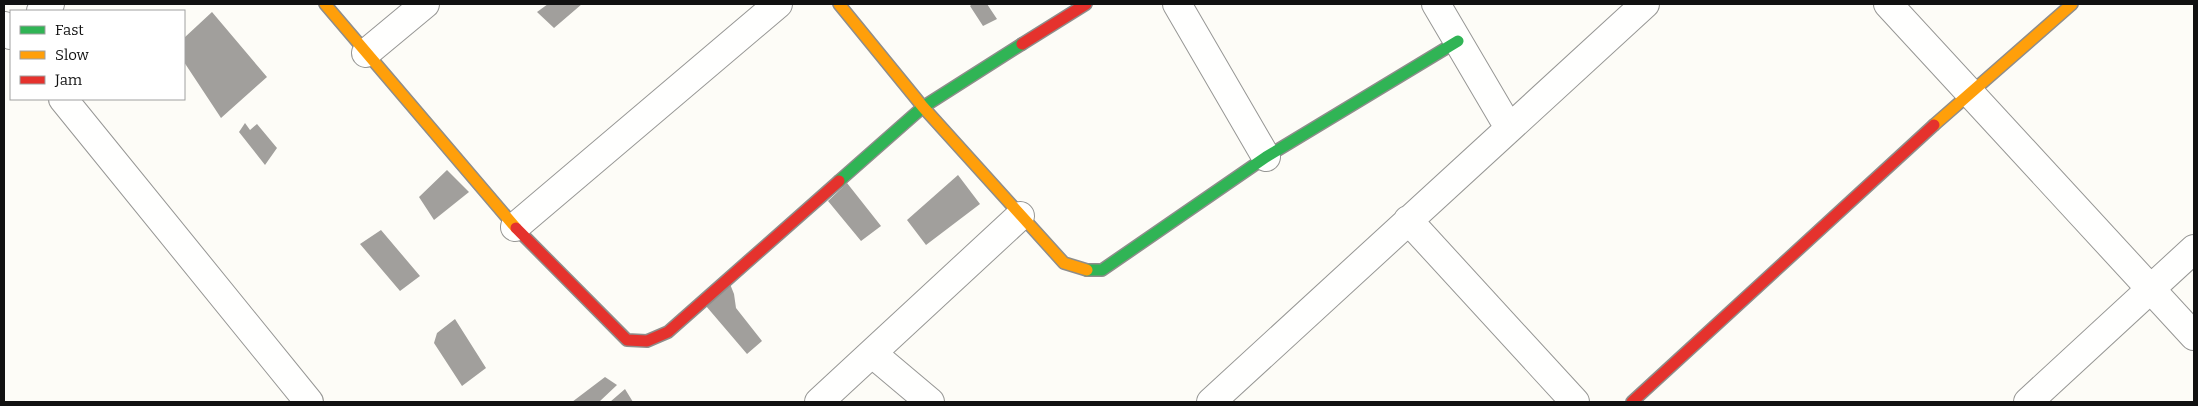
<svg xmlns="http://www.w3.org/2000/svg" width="2198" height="406" font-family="Bitter,serif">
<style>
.building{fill:#a19f9c}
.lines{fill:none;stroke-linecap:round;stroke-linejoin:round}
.street-casing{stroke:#979795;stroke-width:30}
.fast-casing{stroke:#8e8d8b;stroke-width:14}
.slow-casing{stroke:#8e8d8b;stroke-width:14}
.jam-casing{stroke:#8e8d8b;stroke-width:14}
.street{stroke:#fffffe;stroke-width:28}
.fast{stroke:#30b455;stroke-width:11}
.slow{stroke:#ff9f0a;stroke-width:11}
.jam{stroke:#e5322d;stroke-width:11}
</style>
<rect width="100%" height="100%" fill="#fdfcf7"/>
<path class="building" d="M548,4H582L554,28L537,12Z
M972,4H987L997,19L983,26L970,6Z
M212,12L267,77L221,118L184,62V38Z
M245,123L250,130L257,124L277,148L265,165L239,132Z
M447,170L469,192L434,220L419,197Z
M958,175L980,204L926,245L907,220Z
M847,183L881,226L861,241L828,201Z
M381,230L420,276L400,291L360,244Z
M730,284L734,294L736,308L762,341L747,354L706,306Z
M455,319L486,368L462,386L434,343L437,333Z
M605,377L617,385L599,402H572Z
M625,389L633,402H610Z"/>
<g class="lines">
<defs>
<path id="street" d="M1177,4L1266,157
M1436,4L1509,128
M1888,4L2194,336
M41,11L50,4
M4,26L11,35
M366,53L425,4
M63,99L309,402
M1408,220L1575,402
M515,227L778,4
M873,354L930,402
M819,402L1020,216
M1211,402L1645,4
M2028,402L2194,249"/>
<path id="fast" d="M839,181L923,107L1022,44
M1087,270H1102L1266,157L1458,41"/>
<path id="slow" d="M325,4L516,228
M839,4L923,107L1064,263L1087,270
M1934,125L2072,4"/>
<path id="jam" d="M1022,44L1086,4
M516,228L627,340L647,341L668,332L839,181
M1632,402L1934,125"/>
</defs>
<use href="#street" class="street-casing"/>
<use href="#fast" class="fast-casing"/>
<use href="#slow" class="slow-casing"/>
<use href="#jam" class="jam-casing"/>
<use href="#street" class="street"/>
<use href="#fast" class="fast"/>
<use href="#slow" class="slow"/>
<use href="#jam" class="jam"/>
</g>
<rect width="2198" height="406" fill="none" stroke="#111111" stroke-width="10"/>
<rect x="10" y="10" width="175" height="90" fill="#ffffff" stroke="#a0a0a0"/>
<rect x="20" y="26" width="25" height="8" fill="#30b455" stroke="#a0a0a0"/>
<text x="55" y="35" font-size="15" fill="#111111">Fast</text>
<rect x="20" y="51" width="25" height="8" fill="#ff9f0a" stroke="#a0a0a0"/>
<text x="55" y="60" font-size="15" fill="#111111">Slow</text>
<rect x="20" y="76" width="25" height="8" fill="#e5322d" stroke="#a0a0a0"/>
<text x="55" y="85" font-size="15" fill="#111111">Jam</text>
</svg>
